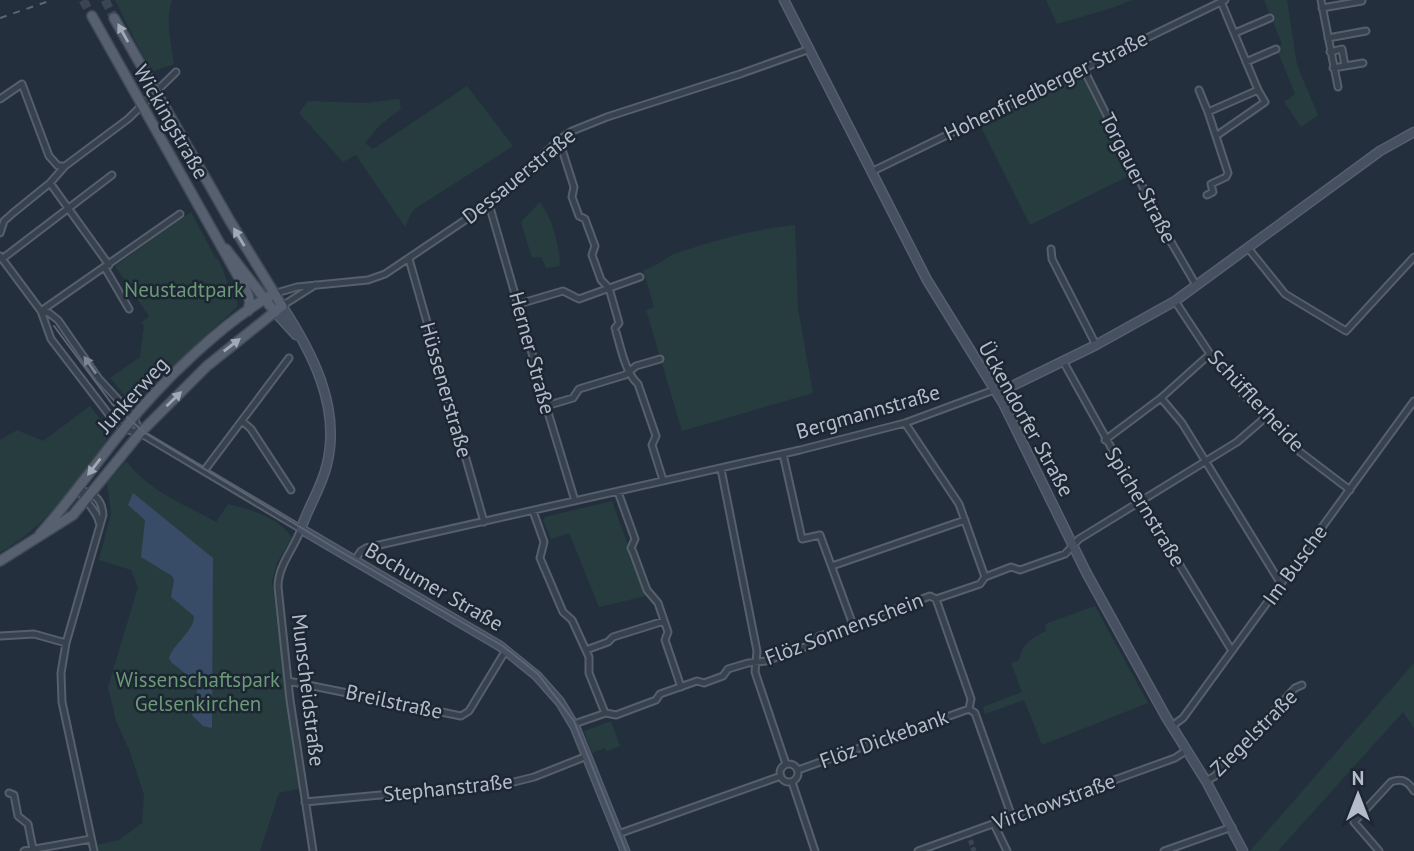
<svg xmlns="http://www.w3.org/2000/svg" width="1414" height="851" font-family="'PT Sans',sans-serif">
<style>
.green{fill:#263c3f}
.water{fill:#394c67}
.lines{fill:none;stroke-linecap:round;stroke-linejoin:round}
.street-tunnel{stroke:#3a4453;stroke-width:5;stroke-dasharray:5 2.5;stroke-linecap:butt}
.primary-tunnel{stroke:#3a4453;stroke-width:9;stroke-dasharray:9 4.5;stroke-linecap:butt}
.street-casing{stroke:#565f6c;stroke-width:9}
.secondary-casing{stroke:#565f6c;stroke-width:11}
.primary-casing{stroke:#414a57;stroke-width:12}
.street{stroke:#38414e;stroke-width:5}
.secondary{stroke:#465061;stroke-width:8}
.primary{stroke:#56606e;stroke-width:9}
.tram{stroke:#5a6575;stroke-width:2}
.rail{stroke:#5a6575;stroke-width:2;stroke-dasharray:7 7;stroke-linecap:butt}
.oneway{fill:#a1aab7}
.oneway2{fill:#7c8592}
.labels{text-anchor:middle;stroke-width:5;stroke-linejoin:round;paint-order:stroke}
.street-label{font-size:21px;fill:#b4bcc9;stroke:#1d2633}
.park-label{font-size:21px;fill:#6b9a76;stroke:#1d2633}
</style>
<rect width="100%" height="100%" fill="#242f3e"/>
<path class="green" d="M115,0H172C165,22 171,42 174,64L151,72Z
M1046,0H1132L1112,8L1057,24Z
M1264,0H1287L1297,65L1318,115L1301,127L1284,102L1295,94L1276,47L1282,44Z
M1078,78L1084,80L1131,175L1030,225L980,125Z
M467,86L513,146L413,210L405,227L356,155L343,162L299,113L308,101L366,103L399,99L401,109L380,125L365,143L373,149Z
M540,202C553,220 559,244 560,266L546,268L541,257L532,258L521,222Z
M191,212L216,259H218C224,270 227,287 237,297V307L140,396L137,399L127,398L110,378L140,357L144,325L141,323L149,316L115,266Z
M795,225L798,308L813,393L682,431L646,310L654,307L643,270C657,267 665,257 677,253C715,240 755,229 795,225Z
M90,406C99,418 111,428 105,444C76,482 44,530 0,552V440L17,430L43,441Z
M126,461C150,492 184,504 216,522L228,504C251,510 279,517 292,538L277,563L272,582L285,684L302,788L279,793L260,851H97L96,845L119,840L142,823L144,795L130,752L116,721L108,687L138,587L131,570L99,560L111,513L107,483Z
M612,501L646,596L599,607L569,533L551,539L543,520L545,517Z
M1095,606L1148,703L1042,745L1024,700L985,714L983,707L1022,692L1011,663L1019,660C1022,644 1032,638 1046,631L1045,624Z
M1414,663V728L1403,712L1278,851H1250Z
M611,721L620,746L607,751L605,748L592,753L584,731Z"/>
<path class="water" d="M133,493L213,558L212,728L203,726L192,715L198,686L196,682L171,662L169,658C174,643 194,631 194,616L171,597L174,580L172,576L141,557L145,520L128,505Z"/>
<g class="lines">
<path class="street-tunnel" d="M968,833L974,851"/>
<path class="primary-tunnel" d="M83,0L92,16
M105,0L114,18"/>
<defs>
<path id="street" d="M1321,0L1338,87
M1322,8L1362,1
M1235,33L1270,18
M1328,38L1366,31
M1330,52L1342,49L1345,66
M1246,62L1276,49
M1083,68L1167,235L1196,285
M1333,68L1363,63
M1199,90L1208,112
M0,99L22,84L49,156L58,166H65
M1216,136L1265,102L1258,90L1222,4
M559,140L574,187L572,197L579,216L585,219L595,246L592,255L601,280L609,288L619,323L615,328
M871,172L1225,0
M50,183L109,265
M1207,195L1213,192L1211,184L1226,177L1228,173L1208,112L1258,90
M489,204L536,367V373L575,501
M0,233L4,221L13,213L50,183L65,166L128,119L176,72
M1248,248L1285,294L1346,331L1414,257
M1051,249L1052,259L1096,345
M0,256L41,311L51,339L113,420L124,429L140,433L301,529C294,549 278,565 278,587L290,700L313,851
M2,259L112,175
M409,259L484,522
M105,268L129,309
M273,294L297,287L368,280L385,274L489,204L559,140L572,131L607,117L740,74L810,49
M1175,301L1210,354L1241,392L1300,452L1350,490
M519,304L563,291L579,299L640,277
M282,306L315,285
M41,311L180,214
M41,311L49,313L58,320L99,379L134,417L140,433
M616,332C621,348 625,372 638,384L656,436L652,445L663,480
M1063,361L1141,501L1232,651
M1161,398L1182,423L1281,584
M546,406L573,398L579,389L625,375L636,366L660,359
M242,421L251,429L291,490
M905,423L959,504L985,577
M1105,440L1161,398L1210,354
M783,454L802,539L820,535L853,625
M721,469L757,651L755,672L786,764
M204,471L289,358
M78,489C93,493 102,498 103,515L66,643L61,673L62,702L94,851
M78,489C84,501 97,510 99,522
M618,492L635,539L631,548L633,552L647,590L658,603L668,632L665,640L681,687
M533,511L544,542L540,558L563,612L572,620L589,657V673L605,713
M354,561L361,551L366,548L800,450L905,423L994,390
M832,566L965,520
M936,599L971,699L969,709L975,713L1012,817
M0,636L34,634L66,643
M586,650L608,642L613,637L664,621
M288,681L461,716L469,711L506,650
M574,724L606,713L616,715L656,700L660,694L697,681L704,683L723,676L728,669L748,663L766,661L816,643L819,636L886,618L890,611L930,596L936,599L980,584L985,577L1011,567L1020,570L1065,554L1079,539L1237,442L1266,417
M1172,726L1183,718L1414,401
M780 773a9 9 0 1 1 18 0a9 9 0 1 1-18 0Z
M798,770L969,709
M1206,781L1215,776L1295,688L1302,685
M792,782L815,851
M9,793L14,795L18,816L28,824L33,849
M305,802L510,783L534,777L587,756
M994,824L1007,851
M618,834L781,776
M24,851L91,839
M918,851L1175,758L1187,750
M1164,851L1232,827
M1379,851L1354,822L1391,782C1402,778 1408,781 1414,791"/>
<path id="secondary" d="M784,0L927,280L1003,403L1086,572L1166,717L1206,781L1243,851
M282,306C312,352 341,407 327,464C322,487 308,507 301,529L500,646L537,676L560,702L575,727L625,851
M274,311L296,335
M994,390L1006,389L1096,345L1175,301L1380,151L1414,132"/>
<path id="primary" d="M92,16L247,292L250,302L248,311
M226,249L274,311
M40,534C70,501 95,464 123,430C160,383 222,323 273,294
M0,561L73,515L140,433L207,366L282,306L230,221L114,18"/>
</defs>
<use href="#street" class="street-casing"/>
<use href="#secondary" class="secondary-casing"/>
<use href="#primary" class="primary-casing"/>
<use href="#street" class="street"/>
<use href="#secondary" class="secondary"/>
<use href="#primary" class="primary"/>
<path class="tram" d="M54,326L112,404L145,433L338,550L503,646L538,674L574,721L626,851"/>
<path class="rail" d="M0,18L52,0"/>
</g>
<defs><path id="oneway-solid" d="M-6-.8H1V-3.2L6.5 0L1 3.2V.8H-6Z" transform="scale(1.75)"/></defs>
<g class="oneway">
<use href="#oneway-solid" transform="translate(123 33) rotate(-119)"/>
<use href="#oneway-solid" transform="translate(239 237) rotate(-121)"/>
<use href="#oneway-solid" transform="translate(232 345) rotate(-38)"/>
<use href="#oneway-solid" transform="translate(174 399) rotate(-44)"/>
<use href="#oneway-solid" transform="translate(94 467) rotate(128)"/>
</g>
<use class="oneway2" href="#oneway-solid" transform="translate(90 365) rotate(-125)"/>
<g class="labels">
<g class="street-label">
<text transform="translate(1046 86) rotate(-26)" y="7">Hohenfriedberger Straße</text>
<text transform="translate(171 122) rotate(60)" y="7">Wickingstraße</text>
<text transform="translate(519 176) rotate(-39)" y="7">Dessauerstraße</text>
<text transform="translate(1138 178) rotate(63)" y="7">Torgauer Straße</text>
<text transform="translate(532 353) rotate(75)" y="7">Herner Straße</text>
<text transform="translate(446 390) rotate(74)" y="7">Hüssenerstraße</text>
<text transform="translate(133 395) rotate(-48)" y="7">Junkerweg</text>
<text transform="translate(1256 401) rotate(47)" y="7">Schüfflerheide</text>
<text transform="translate(868 412) rotate(-16)" y="7">Bergmannstraße</text>
<text transform="translate(1026 419) rotate(61)" y="7">Ückendorfer Straße</text>
<text transform="translate(1145 507) rotate(59)" y="7">Spichernstraße</text>
<text transform="translate(1295 565) rotate(-54)" y="7">Im Busche</text>
<text transform="translate(434 587) rotate(30)" y="7">Bochumer Straße</text>
<text transform="translate(844 629) rotate(-21)" y="7">Flöz Sonnenschein</text>
<text transform="translate(308 690) rotate(83)" y="7">Munscheidstraße</text>
<text transform="translate(394 702) rotate(12)" y="7">Breilstraße</text>
<text transform="translate(1254 733) rotate(-45)" y="7">Ziegelstraße</text>
<text transform="translate(884 739) rotate(-20)" y="7">Flöz Dickebank</text>
<text transform="translate(448 788) rotate(-6)" y="7">Stephanstraße</text>
<text transform="translate(1054 802) rotate(-20)" y="7">Virchowstraße</text>
</g>
<g class="park-label">
<text x="184" y="297">Neustadtpark</text>
<text x="198" y="687">Wissenschaftspark<tspan x="198" dy="24">Gelsenkirchen</tspan></text>
</g>
</g>
<g transform="translate(1358 795)" stroke="#1d2633" stroke-width="5" paint-order="stroke">
<path d="M0-5L12 26L0 18L-12 26Z" fill="#b4bcc9"/>
<text y="-10" font-size="19" font-weight="bold" text-anchor="middle" fill="#b4bcc9">N</text>
</g>
</svg>
